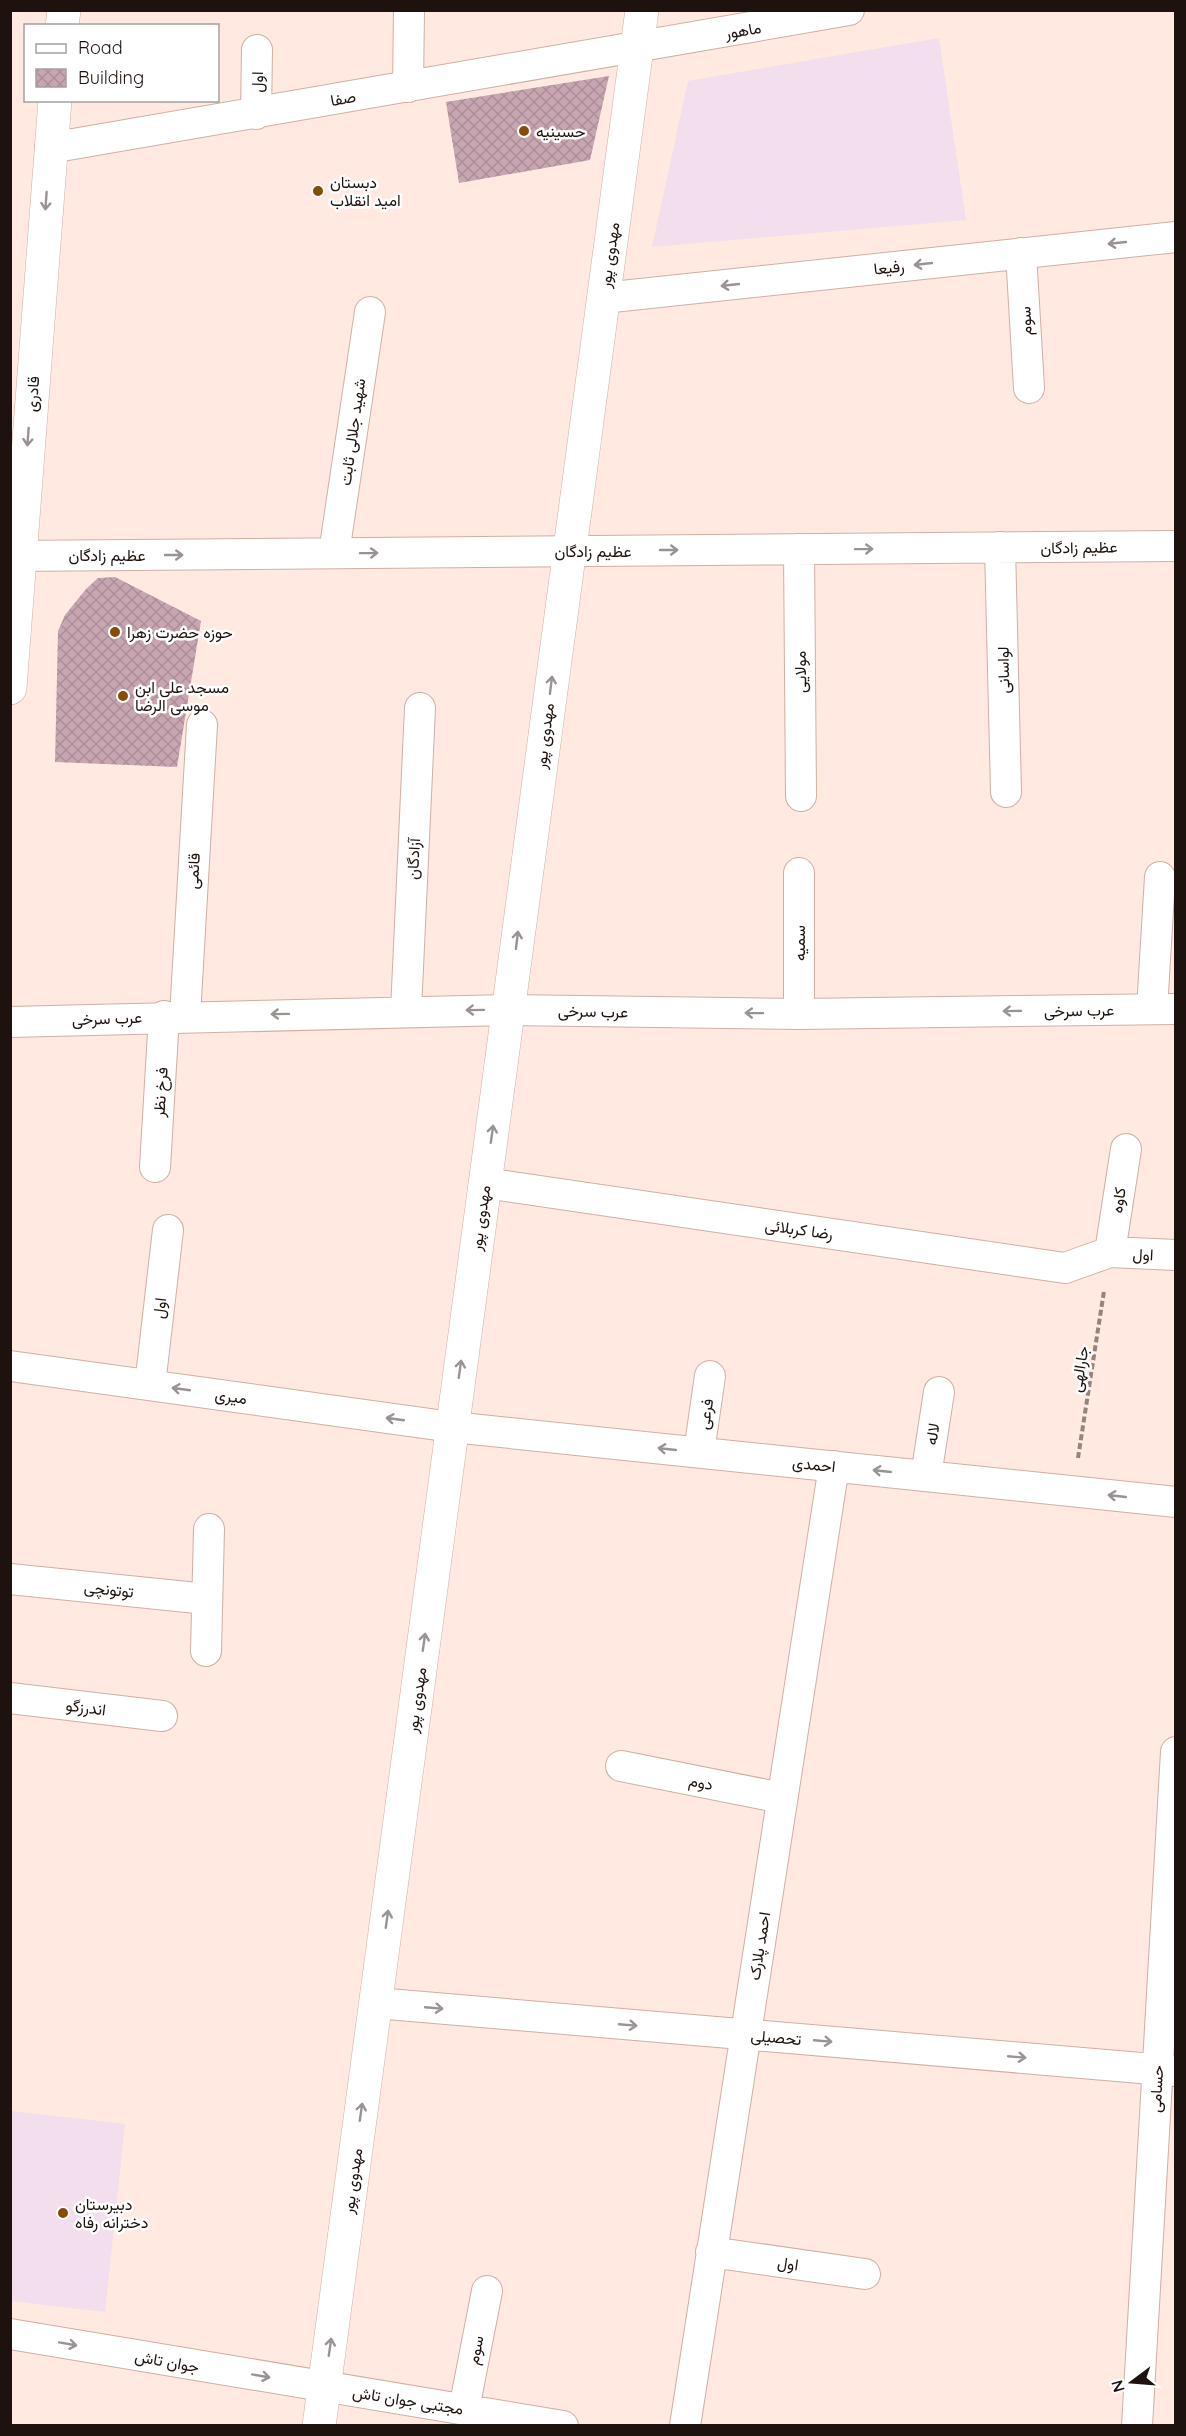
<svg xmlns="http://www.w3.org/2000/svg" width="1186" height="2436" font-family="Quicksand,Vazirmatn,sans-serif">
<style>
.education{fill:#f2deed}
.building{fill:url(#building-cross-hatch)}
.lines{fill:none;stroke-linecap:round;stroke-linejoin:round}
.street-casing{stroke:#d0afa2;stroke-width:32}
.secondary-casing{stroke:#d0afa2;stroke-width:34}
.path{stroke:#94847d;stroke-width:4;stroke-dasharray:6 3;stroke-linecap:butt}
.street{stroke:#fff;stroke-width:30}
.secondary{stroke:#fff;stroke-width:33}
.oneway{stroke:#999492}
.poi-dot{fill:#864c02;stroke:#fff;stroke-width:2}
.labels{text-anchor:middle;stroke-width:5;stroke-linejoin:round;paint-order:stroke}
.street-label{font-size:16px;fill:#1d120d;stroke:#fff}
.poi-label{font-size:16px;fill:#1d120d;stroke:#fff;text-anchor:start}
</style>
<defs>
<pattern id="building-cross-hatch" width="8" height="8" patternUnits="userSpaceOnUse" patternTransform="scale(1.5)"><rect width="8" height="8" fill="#c8a6b1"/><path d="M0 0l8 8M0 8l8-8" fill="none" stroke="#ab8e97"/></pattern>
</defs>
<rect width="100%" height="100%" fill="#ffe9e1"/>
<path class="education" d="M939,38L966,220L652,247L688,81Z
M11,2111L125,2124L105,2312L11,2301Z"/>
<path class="building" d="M609,76L590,160L459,183L446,102Z
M115,577L201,621L177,767L55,762L58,631L65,615L86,589L98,578Z"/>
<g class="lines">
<defs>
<path id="street" d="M408,87L409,10
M256,114L257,50
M50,148L849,10
M1021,253L1029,388
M603,298L1176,237
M1000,547L1006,792
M799,549L801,796
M334,553L370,312
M10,556L1176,546
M799,873V1014
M1152,1009L1160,877
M406,1011L420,708
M185,1016L202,725
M10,1022L508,1010L799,1014L1176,1009
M155,1167L164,1016
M485,1183L1065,1268L1110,1252L1176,1255
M1110,1252L1126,1149
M10,1366L452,1427L1176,1502
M150,1385L168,1230
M699,1452L710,1376
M926,1476L939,1392
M10,1579L207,1599
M206,1651L209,1529
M10,1698L162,1716
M621,1766L782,1798
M376,2003L1176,2071
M711,2252L865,2274
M10,2334L563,2426
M464,2409L487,2291
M685,2426L834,1466
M1137,2426L1176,1752"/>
<path id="secondary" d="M62,26L64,10
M10,688L55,100
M319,2426L642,10"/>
</defs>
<use href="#street" class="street-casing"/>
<use href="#secondary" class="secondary-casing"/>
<path class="path" d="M1078,1458L1104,1291"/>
<use href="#street" class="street"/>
<use href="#secondary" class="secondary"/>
</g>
<defs><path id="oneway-shaft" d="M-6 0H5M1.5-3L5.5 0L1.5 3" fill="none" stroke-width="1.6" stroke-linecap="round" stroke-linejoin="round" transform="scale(1.5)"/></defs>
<g class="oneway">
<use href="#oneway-shaft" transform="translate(46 201) rotate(94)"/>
<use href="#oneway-shaft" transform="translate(1117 243) rotate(174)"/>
<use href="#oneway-shaft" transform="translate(923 264) rotate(174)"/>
<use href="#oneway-shaft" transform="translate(730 285) rotate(174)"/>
<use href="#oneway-shaft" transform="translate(28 437) rotate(94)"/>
<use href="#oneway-shaft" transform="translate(864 549) rotate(-1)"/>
<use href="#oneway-shaft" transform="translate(669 550)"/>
<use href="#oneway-shaft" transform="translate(369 553) rotate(-1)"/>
<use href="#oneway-shaft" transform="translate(174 555)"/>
<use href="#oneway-shaft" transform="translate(551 685) rotate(-83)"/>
<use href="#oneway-shaft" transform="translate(517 940) rotate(-83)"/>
<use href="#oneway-shaft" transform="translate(475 1010) rotate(179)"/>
<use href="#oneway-shaft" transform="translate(1012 1011) rotate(179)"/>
<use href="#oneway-shaft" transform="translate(754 1013) rotate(-179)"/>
<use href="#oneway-shaft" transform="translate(280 1014) rotate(179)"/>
<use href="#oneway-shaft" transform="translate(492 1134) rotate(-82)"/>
<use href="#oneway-shaft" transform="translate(460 1369) rotate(-82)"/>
<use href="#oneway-shaft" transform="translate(181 1389) rotate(-172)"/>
<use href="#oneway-shaft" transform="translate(395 1419) rotate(-172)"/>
<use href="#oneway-shaft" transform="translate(667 1449) rotate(-174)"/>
<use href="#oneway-shaft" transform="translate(882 1471) rotate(-174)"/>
<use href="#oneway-shaft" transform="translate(1117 1496) rotate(-174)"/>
<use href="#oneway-shaft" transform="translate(424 1642) rotate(-82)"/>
<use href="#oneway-shaft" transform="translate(387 1919) rotate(-82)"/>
<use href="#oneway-shaft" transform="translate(434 2008) rotate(5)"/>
<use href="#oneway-shaft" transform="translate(628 2025) rotate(5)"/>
<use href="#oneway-shaft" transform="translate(823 2041) rotate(5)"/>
<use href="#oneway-shaft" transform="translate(1017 2057) rotate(5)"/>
<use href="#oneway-shaft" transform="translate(361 2112) rotate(-82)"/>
<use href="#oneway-shaft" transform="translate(68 2344) rotate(10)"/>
<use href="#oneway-shaft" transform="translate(330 2347) rotate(-82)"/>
<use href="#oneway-shaft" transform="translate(261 2376) rotate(10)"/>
</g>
<g class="poi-dot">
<circle cx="524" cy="131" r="6"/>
<circle cx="318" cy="191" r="6"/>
<circle cx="115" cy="632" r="6"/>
<circle cx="123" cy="696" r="6"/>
<circle cx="63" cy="2213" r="6"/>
</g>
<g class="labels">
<g class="street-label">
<text transform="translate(743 30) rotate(-10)" y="6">ماهور</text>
<text transform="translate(257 82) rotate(-89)" y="6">اول</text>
<text transform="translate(343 98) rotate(-10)" y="6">صفا</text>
<text transform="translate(609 255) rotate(-82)" y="6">مهدوی پور</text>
<text transform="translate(889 267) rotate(-6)" y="6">رفیعا</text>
<text transform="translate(1025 321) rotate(-93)" y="6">سوم</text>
<text transform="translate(32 394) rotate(-86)" y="6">قادرى</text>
<text transform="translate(352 432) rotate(-82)" y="6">شهید جلالی ثابت</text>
<text transform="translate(1079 547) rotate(-1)" y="6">عظیم زادگان</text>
<text x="593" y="557">عظیم زادگان</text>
<text x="107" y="561">عظیم زادگان</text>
<text transform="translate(1003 670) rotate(-91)" y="6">لواسانی</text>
<text transform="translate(800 672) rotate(-91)" y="6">مولایی</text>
<text transform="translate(544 736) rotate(-83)" y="6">مهدوی پور</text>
<text transform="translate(413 859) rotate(-87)" y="6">آزادگان</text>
<text transform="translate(193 871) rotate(-87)" y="6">قائمی</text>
<text transform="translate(799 943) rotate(-90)" y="6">سمیه</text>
<text transform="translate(1079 1010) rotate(-1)" y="6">عرب سرخی</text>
<text transform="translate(593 1011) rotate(1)" y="6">عرب سرخی</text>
<text transform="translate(107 1018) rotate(-2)" y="6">عرب سرخی</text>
<text transform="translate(160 1092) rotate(-86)" y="6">فرخ نظر</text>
<text transform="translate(1118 1200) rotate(-81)" y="6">کاوه</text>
<text transform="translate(480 1218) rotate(-82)" y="6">مهدوی پور</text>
<text transform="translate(799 1229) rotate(8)" y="6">رضا کربلائی</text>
<text transform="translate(1143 1254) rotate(3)" y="6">اول</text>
<text transform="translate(159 1308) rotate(-83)" y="6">اول</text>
<text transform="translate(1079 1369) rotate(-81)" y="6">جارالهی</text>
<text transform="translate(231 1396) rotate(8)" y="6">میری</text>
<text transform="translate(705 1414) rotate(-81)" y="6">فرعی</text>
<text transform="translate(932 1434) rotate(-81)" y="6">لاله</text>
<text transform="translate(814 1464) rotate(6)" y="6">احمدی</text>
<text transform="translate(109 1589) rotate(6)" y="6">توتونچی</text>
<text transform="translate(416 1700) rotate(-82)" y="6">مهدوی پور</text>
<text transform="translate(86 1707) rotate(7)" y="6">اندرزگو</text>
<text transform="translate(701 1782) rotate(11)" y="6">دوم</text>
<text transform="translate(759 1946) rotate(-81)" y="6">احمد پلارک</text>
<text transform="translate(776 2037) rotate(5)" y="6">تحصیلی</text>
<text transform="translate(1156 2089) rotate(-87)" y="6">حسامی</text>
<text transform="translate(352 2181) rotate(-82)" y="6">مهدوی پور</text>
<text transform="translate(788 2263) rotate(8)" y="6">اول</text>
<text transform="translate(475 2350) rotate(-79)" y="6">سوم</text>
<text transform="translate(167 2361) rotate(10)" y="6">جوان تاش</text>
<text transform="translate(408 2400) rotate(9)" y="6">مجتبی جوان تاش</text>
</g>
<g class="poi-label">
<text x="536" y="137">حسینیه</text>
<text x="330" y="188">دبستان<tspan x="330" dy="18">امید انقلاب</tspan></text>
<text x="127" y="638">حوزه حضرت زهرا</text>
<text x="135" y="693">مسجد علی ابن<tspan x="135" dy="18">موسی الرضا</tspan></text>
<text x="75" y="2210">دبیرستان<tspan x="75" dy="18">دخترانه رفاه</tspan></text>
</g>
</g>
<rect width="1186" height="2436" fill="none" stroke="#1d120d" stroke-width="24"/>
<rect x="24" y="24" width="195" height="78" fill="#ffffff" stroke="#a5a09e" stroke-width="1.5"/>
<rect x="36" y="44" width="30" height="9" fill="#ffffff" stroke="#a5a09e" stroke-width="1.5"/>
<text x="78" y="54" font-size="18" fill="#1d120d">Road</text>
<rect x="36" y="69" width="30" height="18" fill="url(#building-cross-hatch)" stroke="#a5a09e" stroke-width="1.5"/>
<text x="78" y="84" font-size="18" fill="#1d120d">Building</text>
<g transform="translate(1132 2382) rotate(254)" stroke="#ffffff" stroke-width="4.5" paint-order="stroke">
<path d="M0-4.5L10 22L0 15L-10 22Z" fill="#1d120d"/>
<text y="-9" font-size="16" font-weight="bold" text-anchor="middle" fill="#1d120d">N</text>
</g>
</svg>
